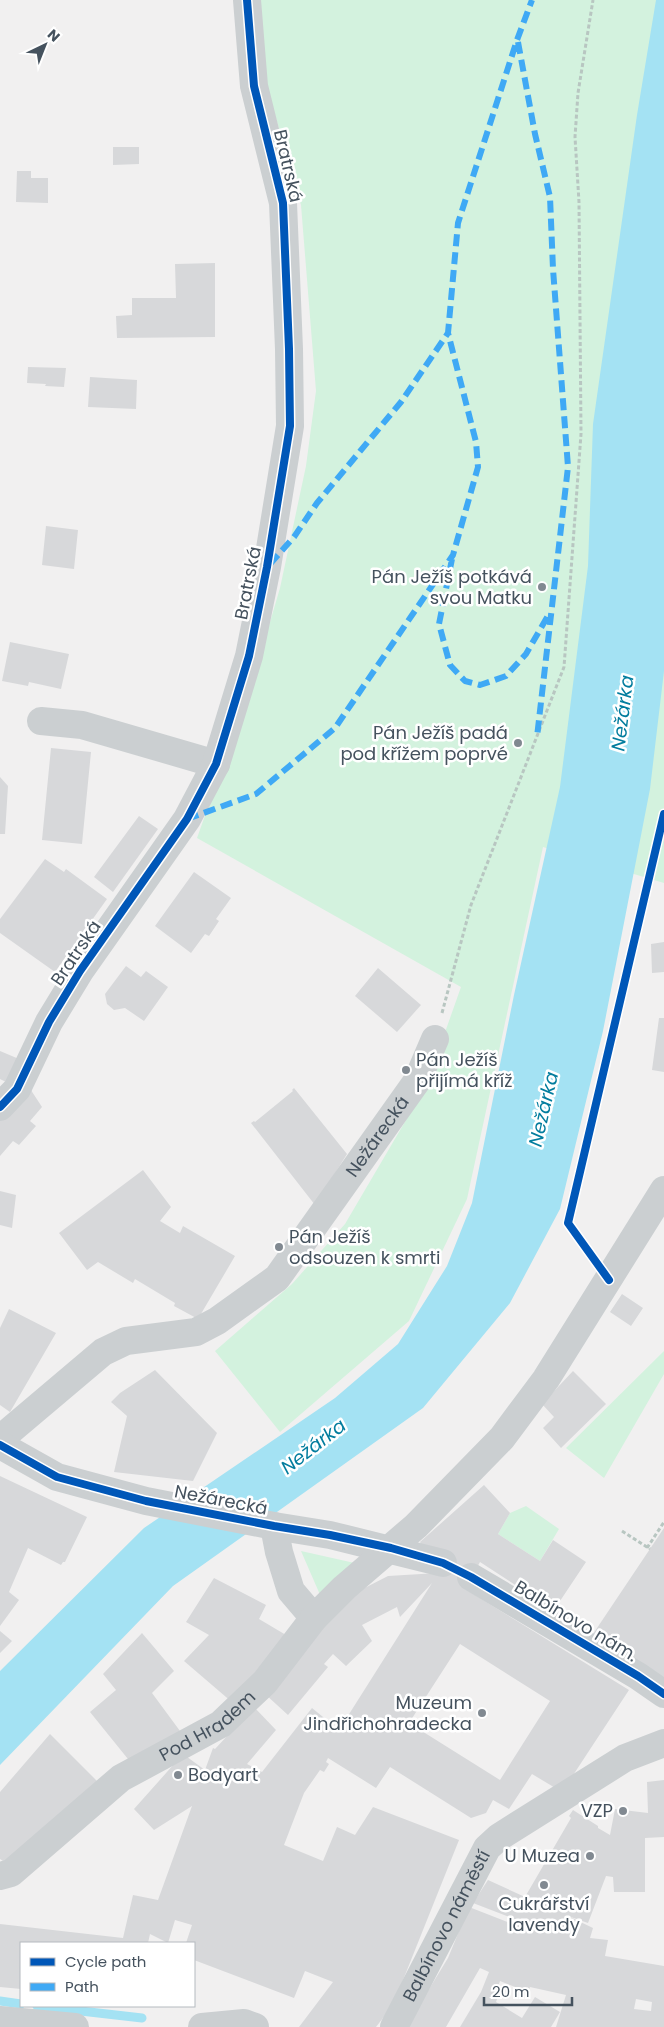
<svg xmlns="http://www.w3.org/2000/svg" width="664" height="2027" font-family="Poppins,sans-serif">
<style>
.green{fill:#d3f2de}
.water{fill:#a4e2f3}
.lines{fill:none;stroke-linecap:round;stroke-linejoin:round}
.stream{stroke:#a4e2f3;stroke-width:9}
.building{fill:#d7d8da;fill-rule:evenodd}
.path{stroke:#b8c6c1;stroke-width:3;stroke-dasharray:4 2.5;stroke-linecap:butt}
.minor{stroke:#cbcfd1;stroke-width:28}
.quiet{stroke:#3fa9f5;stroke-width:6;stroke-dasharray:12 6;stroke-linecap:butt}
.cycleway-casing{stroke:#fff;stroke-width:11}
.cycleway{stroke:#0057b8;stroke-width:8}
.poi-dot{fill:#818991;stroke:#fff;stroke-width:2}
.labels{text-anchor:middle;stroke-width:5;stroke-linejoin:round;paint-order:stroke}
.street-label{font-size:18px;fill:#45525e;stroke:#fff}
.poi-label{font-size:18px;fill:#45525e;stroke:#fff;text-anchor:end}
.water-label{font-size:19px;font-style:italic;fill:#037d9e;stroke:#fff}
</style>
<rect width="100%" height="100%" fill="#f1f0f0"/>
<path class="green" d="M255,0H664V883L543,847L467,1199L409,1321L280,1432L215,1351L292,1284L345,1224L426,1086L461,987L197,838L250,690L280,588L306,466L316,391L301,205L267,87Z
M664,1351V1374L604,1478L566,1448Z
M526,1506L559,1529L540,1561L498,1534L510,1513Z
M301,1551L359,1564L321,1597Z"/>
<path class="water" d="M656,0H664V671L650,789L603,1031L560,1209L510,1303L423,1408L173,1586L0,1765V1671L144,1528L335,1398L398,1344L447,1266L472,1203L514,995L560,787L588,566L593,424L637,115Z"/>
<g class="lines">
<path class="stream" d="M0,2001L21,2004
M37,2006L142,2018"/>
</g>
<path class="building" d="M113,147H139V164L113,165Z
M17,171H31V178H48V203L16,202Z
M215,263V337L117,338L116,316L132,315V298H176L175,264Z
M28,367L66,368L64,387L45,386L46,384L27,383Z
M90,377L137,380L136,409L88,407Z
M46,526L78,530L74,569L42,565Z
M10,642L69,654L61,689L29,682L28,686L2,681Z
M51,748L91,752L82,844L42,840Z
M0,777L8,786L5,834H0Z
M139,816L158,829L113,892L94,877Z
M45,859L64,872L66,869L107,899L55,972L0,933V919Z
M194,872L231,898L216,919L219,921L209,936L205,934L191,953L155,926Z
M664,942V972L652,973L651,944Z
M126,966L141,977L146,971L168,987L144,1021L125,1008L114,1010L107,1004L105,994Z
M378,968L421,1005L397,1032L355,996Z
M659,1018H664V1072L652,1070Z
M0,1051L19,1059L6,1082L0,1079Z
M25,1081L42,1107L30,1121L36,1126L19,1145L13,1141L0,1156V1108Z
M294,1088L347,1154L315,1205L251,1123L254,1121L255,1122L293,1091L292,1090Z
M143,1170L171,1207L160,1221L180,1233L183,1226L235,1256L198,1319L174,1306L175,1303L135,1279L133,1283L98,1262L87,1270L59,1233Z
M0,1191L16,1195L12,1228L0,1225Z
M622,1294L643,1308L631,1326L610,1312Z
M9,1309L56,1333L10,1412L0,1405V1328Z
M155,1370L217,1433L193,1481L114,1472L127,1416L111,1402L120,1393Z
M573,1371L606,1404L561,1448L543,1428L554,1417L542,1404Z
M0,1476L87,1517L65,1562H63L61,1565L28,1548L9,1592L19,1600L0,1626Z
M484,1485L510,1513L498,1534L540,1561L553,1540L586,1562L554,1610L480,1562L465,1589L629,1690L562,1792L532,1774L509,1809L493,1800L486,1813L471,1818L390,1767L376,1788L328,1758L326,1762L329,1764L324,1772L320,1770L304,1793L284,1845L323,1861L337,1827L355,1835L373,1807L459,1840L393,2005L376,2027H299L333,1982L305,1971L294,1998L194,1960V1943H186L192,1925L175,1920L168,1943L150,1934L148,1943H21V1989L0,1987V1924L123,1938L133,1895L158,1900L192,1806L154,1830L134,1809L183,1754L205,1770L213,1748L215,1749L254,1707L276,1730L247,1764L262,1772L312,1708L339,1730L432,1583L400,1617L397,1607L362,1625L372,1641L346,1666L333,1654L324,1664L328,1667L288,1715L265,1694L347,1597L388,1576L438,1573L420,1542ZM460,1644L550,1701L500,1780L409,1723Z
M664,1528V1679L593,1634Z
M214,1578L266,1605L259,1619L286,1635L233,1703L184,1661L209,1635L186,1622Z
M0,1631L12,1641L0,1653Z
M142,1633L174,1671L152,1693L180,1731L132,1764L90,1712L116,1690L103,1674Z
M50,1734L97,1781L6,1863L0,1859V1792Z
M664,1780V1837L645,1838V1892H614L613,1877L606,1876L588,1923L568,1916L593,1928L590,1938L608,1940L605,1956L664,1966V2027H556L566,1995L530,1987L528,1992L500,1981L495,1994L498,1996L496,2002L522,2018L535,1997L560,2012L551,2027H460L481,1992L489,1972L480,1968L446,2027H406L448,1958L469,1907L515,1925L517,1920L473,1903L488,1880L525,1897L571,1818L569,1816L573,1810L598,1826V1828L610,1835L615,1809L648,1813L647,1782ZM636,1999L652,2002L651,2011L634,2009Z"/>
<g class="lines">
<path class="path" d="M442,1013L471,905L564,667L581,434L579,202L575,137L578,93L593,0
M622,1531L650,1549
M647,1548L664,1522"/>
<g class="minor">
<path d="M41,721L82,725L216,764"/>
<path d="M0,1107L17,1089L49,1022L80,971L187,819L216,764L249,656L267,567L290,426L289,349L283,203L254,86L247,0"/>
<path id="s1" d="M0,1439L103,1352L126,1341L196,1332L217,1321L277,1278L417,1081L435,1039"/>
<path d="M0,1445L57,1477L146,1501L274,1526L330,1535L443,1563"/>
<path d="M274,1526L279,1552L291,1591L314,1618"/>
<path d="M471,1577L638,1676L664,1694"/>
<path id="s2" d="M0,1876L11,1873L121,1778L221,1724L265,1682L314,1618L344,1588L416,1526L502,1438L546,1379L664,1190"/>
<path d="M0,2020L75,2027"/>
<path d="M202,2027L244,2023L255,2027"/>
<path id="s3" d="M394,2027L487,1848L499,1837L625,1758L664,1743"/>
</g>
<path class="quiet" d="M518,42L535,134L550,197L553,269L568,467L537,737
M452,559L439,624L450,665L465,681L480,685L506,676L526,654L549,614
M270,564L294,537L317,503L401,402L448,333
M187,819L256,794L335,728L453,555L478,467L476,442L448,333L458,223L517,40L532,0"/>
<defs>
<path id="cycleway" d="M0,1107L17,1089L49,1022L80,971L187,819L216,764L249,656L267,567L290,426L289,349L283,203L254,86L247,0
M609,1280L568,1223L664,814
M0,1445L57,1477L146,1501L274,1526L330,1535L391,1548L443,1563L471,1577L638,1676L664,1694"/>
</defs>
<use href="#cycleway" class="cycleway-casing"/>
<use href="#cycleway" class="cycleway"/>
</g>
<g class="poi-dot">
<circle cx="542" cy="587" r="5"/>
<circle cx="518" cy="743" r="5"/>
<circle cx="406" cy="1070" r="5"/>
<circle cx="279" cy="1247" r="5"/>
<circle cx="482" cy="1713" r="5"/>
<circle cx="178" cy="1775" r="5"/>
<circle cx="623" cy="1811" r="5"/>
<circle cx="590" cy="1856" r="5"/>
<circle cx="544" cy="1885" r="5"/>
</g>
<g class="labels">
<g class="street-label">
<text transform="translate(288 166) rotate(77)" y="6">Bratrská</text>
<text transform="translate(248 583) rotate(-79)" y="6">Bratrská</text>
<text transform="translate(76 953) rotate(-56)" y="6">Bratrská</text>
<text dy="6" stroke="none"><textPath href="#s1" startOffset="502">Nežárecká</textPath></text>
<text transform="translate(221 1500) rotate(11)" y="6">Nežárecká</text>
<text transform="translate(576 1621) rotate(31)" y="6">Balbínovo nám.</text>
<text dy="6" stroke="none"><textPath href="#s2" startOffset="258">Pod Hradem</textPath></text>
<text dy="6" stroke="none"><textPath href="#s3" startOffset="114">Balbínovo náměstí</textPath></text>
</g>
<g class="poi-label">
<text x="532" y="583">Pán Ježíš potkává<tspan x="532" dy="21">svou Matku</tspan></text>
<text x="508" y="739">Pán Ježíš padá<tspan x="508" dy="21">pod křížem poprvé</tspan></text>
<text x="416" y="1066" text-anchor="start">Pán Ježíš<tspan x="416" dy="21">přijímá kříž</tspan></text>
<text x="289" y="1243" text-anchor="start">Pán Ježíš<tspan x="289" dy="21">odsouzen k smrti</tspan></text>
<text x="472" y="1709">Muzeum<tspan x="472" dy="21">Jindřichohradecka</tspan></text>
<text x="188" y="1781" text-anchor="start">Bodyart</text>
<text x="613" y="1817">VZP</text>
<text x="580" y="1862">U Muzea</text>
<text x="544" y="1910" text-anchor="middle">Cukrářství<tspan x="544" dy="21">lavendy</tspan></text>
</g>
<g class="water-label">
<text transform="translate(622 713) rotate(-83)" y="7">Nežárka</text>
<text transform="translate(543 1109) rotate(-77)" y="7">Nežárka</text>
<text transform="translate(313 1446) rotate(-38)" y="7">Nežárka</text>
</g>
</g>
<rect x="20" y="1942" width="175" height="65" fill="#ffffff" stroke="#b5babf"/>
<rect x="30" y="1958" width="25" height="8" fill="#0057b8" stroke="#b5babf"/>
<text x="65" y="1967" font-size="15" fill="#45525e">Cycle path</text>
<rect x="30" y="1983" width="25" height="8" fill="#3fa9f5" stroke="#b5babf"/>
<text x="65" y="1992" font-size="15" fill="#45525e">Path</text>
<g transform="translate(45 45) rotate(43)" stroke="#ffffff" stroke-width="4" paint-order="stroke">
<path d="M0-4L9 19L0 12L-9 19Z" fill="#45525e"/>
<text y="-8" font-size="14" font-weight="bold" text-anchor="middle" fill="#45525e">N</text>
</g>
<path d="M484 1997v8h88v-8" fill="none" stroke="#45525e" stroke-width="2.5"/>
<text x="492" y="1997" font-size="15" fill="#45525e" stroke="#ffffff" stroke-width="4" paint-order="stroke">20 m</text>
</svg>
